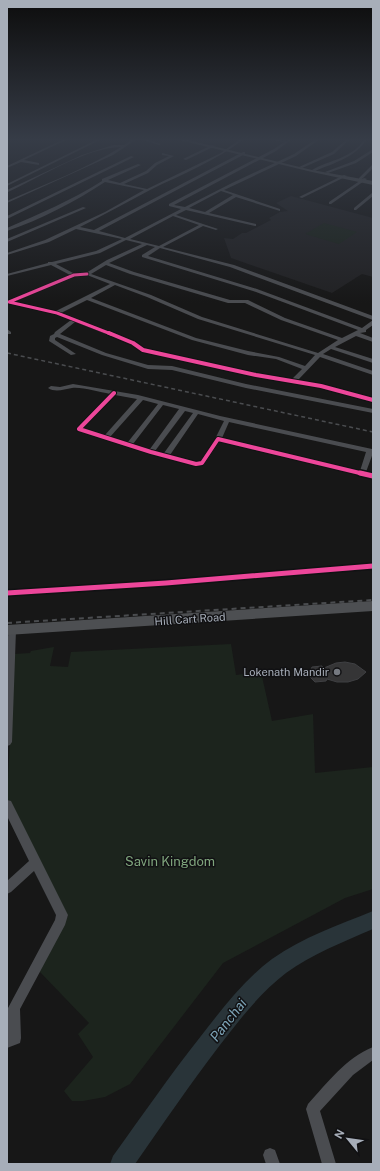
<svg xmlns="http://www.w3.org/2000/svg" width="380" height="1171" font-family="'Public Sans',sans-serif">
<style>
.built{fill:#212123}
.green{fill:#1c241d}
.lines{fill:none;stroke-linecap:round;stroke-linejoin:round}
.river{fill:#293439;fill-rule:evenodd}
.building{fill:#353536;stroke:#3f4043}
.minor{fill:#4a4c50;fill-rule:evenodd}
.major{fill:#4d4f51;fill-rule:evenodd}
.highway{fill:#4d4f52;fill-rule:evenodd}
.rail-far1{stroke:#4a4c4f;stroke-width:1.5;stroke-dasharray:4 3;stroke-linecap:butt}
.rail{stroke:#4a4c4f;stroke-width:2;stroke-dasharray:5 4;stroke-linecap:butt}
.cycleway-far2-casing{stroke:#111113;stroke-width:4.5}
.cycleway-far1-casing{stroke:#111113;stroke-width:6}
.cycleway-casing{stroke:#111113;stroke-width:8}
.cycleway-far2{stroke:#ed469a;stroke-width:3}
.cycleway-far1{stroke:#ed469a;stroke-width:4}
.cycleway{stroke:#ed469a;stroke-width:5}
.poi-dot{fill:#757980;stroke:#111113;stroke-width:1.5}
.labels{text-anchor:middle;stroke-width:3;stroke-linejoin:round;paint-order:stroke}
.street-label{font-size:11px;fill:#a7aeb9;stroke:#111113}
.poi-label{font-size:11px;fill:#a7aeb9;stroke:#111113;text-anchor:end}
.near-park-label{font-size:13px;fill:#7fa57d;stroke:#111113}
.near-water-label{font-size:14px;font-style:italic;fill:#7ca2b5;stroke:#111113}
</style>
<rect width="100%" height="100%" fill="#171717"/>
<path class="built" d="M291,196L373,218V277L362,274L332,293L231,258L224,238L233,239L242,233H246L271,220L269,218L280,212L288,211L276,203Z"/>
<path class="green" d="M324,223L357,232L339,244L305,234Z
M231,644L236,675L261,672L272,721L313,714L315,773L373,767V889L345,898L223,963L130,1084L105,1097L83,1101H72L64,1091L93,1057L78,1034L89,1023L40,972V965L68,916L7,801L14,654L30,653L31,651L54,647L50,666L68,667L71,652Z"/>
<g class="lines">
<path class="river" d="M373,911V929C343,942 312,954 286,973C260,993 240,1019 220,1045C190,1084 163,1124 135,1164H110L113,1156C142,1116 170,1075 201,1036C222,1009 244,980 272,959C303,937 339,925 373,911Z"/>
</g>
<path class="building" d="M345,662L355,664L366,672L358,679L348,682H337L327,679L326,681L315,682L308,675L312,667L322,666L324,668L336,663Z"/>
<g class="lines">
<path class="minor" d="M64,139H68L24,160L39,163V165L21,162L7,168V166Z
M98,139H102L7,186V184Z
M133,139H137L113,155L7,203V201C45,184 86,169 121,147C85,148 41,177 8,192H7V190L82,155L113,145H124Z
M139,139H145L161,144L159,145Z
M240,139H244C216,161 182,174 150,190C127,202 104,215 80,227L94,230L243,152H245V154L99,231L125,238L181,209L169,206V204L274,149L284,142L268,139L286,141L292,139L276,151L174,205L185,207L232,183L294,154L316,139H320L296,156L224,190L280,209V211L236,197L209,213L256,224V226H255L186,210L176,215L218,229L216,230L203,226L163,247L234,265L373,316V320L230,267L160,248L148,256L257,289L362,328L373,320V325L366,330V332L360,333L373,338V342L356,336L335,347L373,359V363L331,349L323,354L373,371V375L320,357L298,380L321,384L373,398V402L321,388L256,377L141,351L131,344L75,322L60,334L106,353L148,365L172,366L246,384L373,409V413L246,388L172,370L148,369L102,355L57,337L55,338V340L76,354L71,355L49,341L50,336L54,334L55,332L71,320L55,314L7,303V301L70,275L51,265L7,276V274L48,263V262H52L96,251L122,239L76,229L49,242L7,255V253L45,240L105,212L144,190L105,182C76,201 40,220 7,231V228C39,214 72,200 102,181V179L138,164L141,165L108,180L120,183L146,171L155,163L169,156L162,155V153L174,156L157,165L148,173L124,184L147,189L221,153ZM221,191L233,195L205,212L189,208ZM173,216L199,225L159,246L130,239ZM126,240L142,244L107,260L86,273L75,274L56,264L100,253ZM147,245L155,247L142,255V257L253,291L358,330L342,338L285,318L248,300H230L134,272L109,263ZM106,265L130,274L228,303H245L281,320L338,340L318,353L202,317L151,295L91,274ZM87,275L110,284L56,311L14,302L75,276ZM115,285L147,297L198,319L315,355L305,366L279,357L248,351L196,338L91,298ZM87,300L192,340L248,355L276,359L302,369L292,379L256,373L145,349L135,342L61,313Z
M347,139H350L334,154L302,168L299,167L332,152Z
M364,139H367C356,157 334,163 315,171L312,170C329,160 354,158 364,139Z
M212,145L215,146L186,160L183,159Z
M373,149V152L356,163L328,173L325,172L354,161Z
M131,156L134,157L7,219V216Z
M372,165H373V168L361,180H359V178Z
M344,175L347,176L302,198L299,197Z
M364,178L367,179L331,204H329V202Z
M372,193H373V196L356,210H354V208Z
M83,207L86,208L7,242V239Z
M7,329L11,332V334H7Z
M73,384L138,395L220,416L372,449L373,453L366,472L373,474V478L220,441L204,465L196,466L149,453L76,429L110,394C99,392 83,387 72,388C64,389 56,393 48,388L51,386L60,387ZM115,395L137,399L105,435L83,428ZM143,400L158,404L128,442L110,437ZM163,405L179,409L150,449L133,444ZM185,411L193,413L164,453L155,451ZM198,414L224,421L215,439L200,461L196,462L170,455ZM229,422L366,452L360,471L222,438Z
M373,563V569L166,586L7,596V590L166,580Z
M12,627L15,628L16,630L12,742L10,745L7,746V645L9,628Z
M7,800L11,801L68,915L65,925L20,1009L21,1038L20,1043L7,1048V1035L8,1034V1008L55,920L56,915L34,871L11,892L7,894V881L29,861L7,816Z
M373,1047V1060L353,1075L320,1111L336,1164H322L306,1109L308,1104C327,1083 346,1058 373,1047Z
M270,1148L275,1150L280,1164H266L263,1155L265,1150Z"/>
<path class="major" d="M175,139H184L312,170L373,181V185L312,172Z"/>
<path class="highway" d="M373,601V611L7,635V625Z"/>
<path class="rail-far1" d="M7,353L373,432"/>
<path class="rail" d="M7,623L373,600"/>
<defs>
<path id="cycleway-far2" d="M87,274L74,275L9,302L57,313L111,334"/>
<path id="cycleway-far1" d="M109,333L133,343L143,350L256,375L321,386L373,400
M114,393L79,429L151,452L196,464L202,463L218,439L364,474"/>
<path id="cycleway" d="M360,473L373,476
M7,593L166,583L373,566"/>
</defs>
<use href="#cycleway-far2" class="cycleway-far2-casing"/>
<use href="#cycleway-far1" class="cycleway-far1-casing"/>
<use href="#cycleway" class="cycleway-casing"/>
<use href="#cycleway-far2" class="cycleway-far2"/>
<use href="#cycleway-far1" class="cycleway-far1"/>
<use href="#cycleway" class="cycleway"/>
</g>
<linearGradient id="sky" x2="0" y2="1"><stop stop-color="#0d0d0d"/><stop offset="0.46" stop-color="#363c47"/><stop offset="1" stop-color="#363c47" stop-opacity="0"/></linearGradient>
<rect width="380" height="303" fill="url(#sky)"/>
<circle class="poi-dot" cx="337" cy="672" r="4"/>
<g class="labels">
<g class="street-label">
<text transform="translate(190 619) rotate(-4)" y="4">Hill Cart Road</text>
</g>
<g class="poi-label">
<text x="329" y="676">Lokenath Mandir</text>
</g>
<g class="near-park-label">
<text x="170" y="866">Savin Kingdom</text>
</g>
<g class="near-water-label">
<text transform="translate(228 1020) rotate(-52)" y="5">Panchai</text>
</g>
</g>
<rect width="380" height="1171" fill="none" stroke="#a7aeb9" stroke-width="16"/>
<g transform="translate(348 1139) rotate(299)" stroke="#111113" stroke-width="3" paint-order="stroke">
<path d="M0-3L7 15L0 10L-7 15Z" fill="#a7aeb9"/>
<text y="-6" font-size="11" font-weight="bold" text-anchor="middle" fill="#a7aeb9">N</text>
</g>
</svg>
